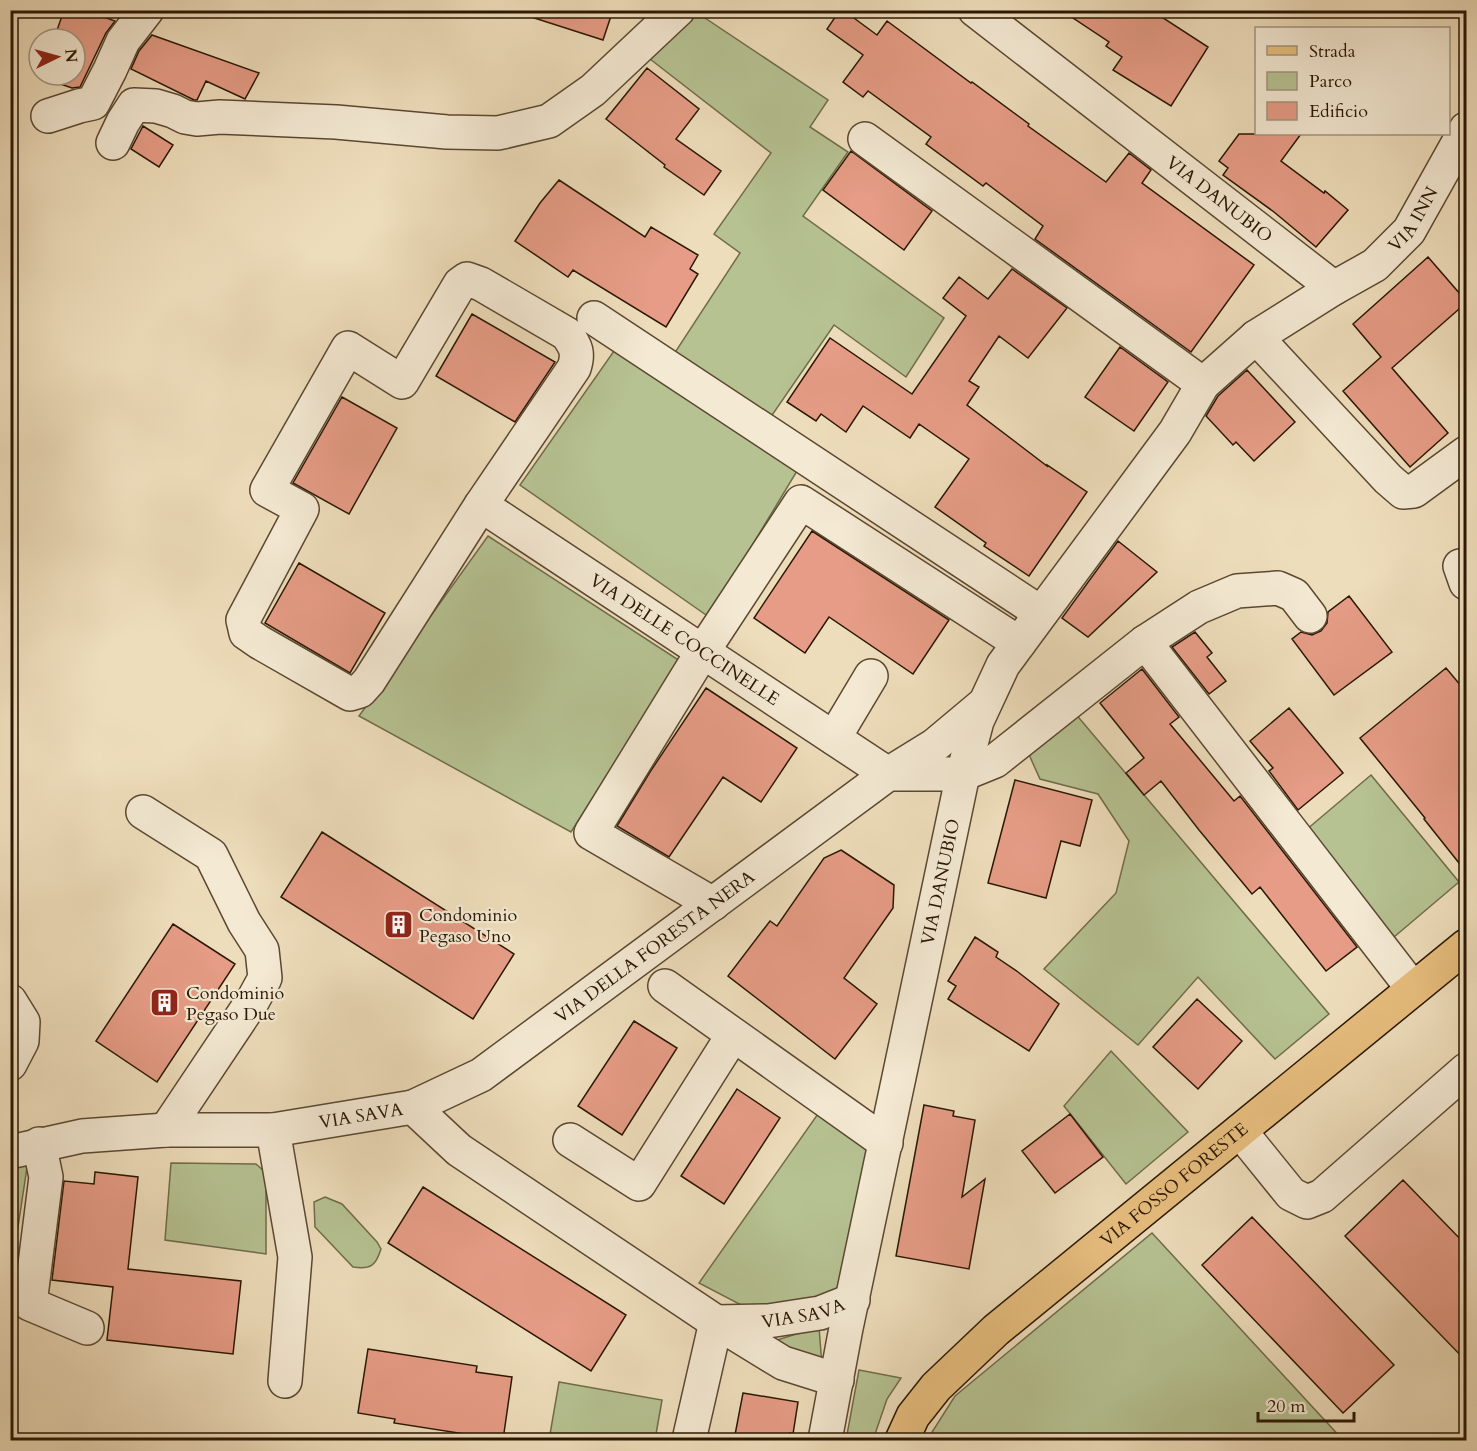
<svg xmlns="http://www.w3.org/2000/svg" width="1477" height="1451" font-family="Cardo,serif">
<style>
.green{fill:#b6c292;stroke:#706c4a;stroke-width:1.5}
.building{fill:#e69c86;stroke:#2a1703;stroke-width:1.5}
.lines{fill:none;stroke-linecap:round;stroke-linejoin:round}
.minor-casing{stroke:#5b4831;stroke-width:36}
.major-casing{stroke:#2a1703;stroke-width:36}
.minor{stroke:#f4e9d3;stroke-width:33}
.major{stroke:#e7be7e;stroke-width:33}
.labels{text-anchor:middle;stroke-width:4.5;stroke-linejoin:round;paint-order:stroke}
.street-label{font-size:18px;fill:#2a1703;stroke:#f4e9d3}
.poi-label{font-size:18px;fill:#2a1703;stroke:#f4e9d3;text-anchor:start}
</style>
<rect width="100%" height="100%" fill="#edb"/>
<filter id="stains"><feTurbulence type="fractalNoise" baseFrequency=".00333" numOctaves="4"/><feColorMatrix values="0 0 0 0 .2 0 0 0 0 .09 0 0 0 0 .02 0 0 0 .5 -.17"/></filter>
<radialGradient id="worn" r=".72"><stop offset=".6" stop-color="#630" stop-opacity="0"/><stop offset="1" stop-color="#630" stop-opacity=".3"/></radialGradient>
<path class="green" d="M696,12L828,100L810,127L848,152L803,216L944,318L906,377L834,325L766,424L672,357L740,253L714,234L771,153L650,59Z
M614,351L797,471L709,617L520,485Z
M488,536L680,661L571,832L359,716Z
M1074,712L1329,1014L1275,1059L1198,977L1138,1045L1044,969L1116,893L1129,841L1098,794L1040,779L1026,748Z
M1371,775L1459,882L1394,937L1306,830Z
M1111,1051L1188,1132L1126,1184L1064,1106Z
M820,1111L869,1146L842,1286L818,1298L797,1304L743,1306L699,1283Z
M28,1161L11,1273V1167Z
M171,1163L256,1164L266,1173V1254L165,1240Z
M325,1197L342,1204L377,1242L381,1249C376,1265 371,1270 353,1267L315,1227L314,1202Z
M1152,1233L1343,1440H927L955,1396Z
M819,1327L822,1366L778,1350L777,1340Z
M859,1370L901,1378L887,1399L873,1440H846Z
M559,1382L662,1400L655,1440H549Z"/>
<path class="building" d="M64,10H85L115,21L106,33L80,87L72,88L40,77L41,75H75V39H54Z
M529,10H613L603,40L528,16Z
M840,10H843L877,35L887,21L971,83L972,82L1029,124L1028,126L1106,182L1129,153L1151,170L1142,183L1254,265L1191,352L1035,239L1043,226L986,183L983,186L926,144L931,137L868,91L863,97L843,82L863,55L827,29Z
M1061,10H1151L1208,47L1171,106L1113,70L1122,57L1106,46L1109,42Z
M152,35L259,73L245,99L206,81L197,100H194L131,69L139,51Z
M647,68L699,109L676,139L721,171L704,195L664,167L665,165L606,119Z
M143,126L173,145L159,167L131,149Z
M1239,134H1301L1281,161L1324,193L1325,191L1348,210L1316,247L1274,212L1223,175L1228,168L1219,161Z
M851,151L932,211L904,250L823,190Z
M559,180L645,237L651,227L698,255L690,269L698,274L666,327L573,270L568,277L515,241L540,203Z
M1428,257L1467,302L1392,368L1448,433L1410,467L1343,391L1381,357L1353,324Z
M1012,269L1067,308L1028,358L999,336L969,381L979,387L967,405L1047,466V465L1087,492L1029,576L984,546L986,543L935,507L969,459L919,424L910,438L863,406L846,432L821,414L816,421L787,402L830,338L912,394L966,316L943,298L959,277L988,299Z
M472,314L555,362L515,422L436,376Z
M1120,347L1168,382L1134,431L1085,397Z
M1247,370L1295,422L1254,461L1236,442L1233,445L1206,416L1218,396Z
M342,397L397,428L349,514L293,483Z
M812,531L949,620L913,674L829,617L805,653L754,618Z
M1118,541L1157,572L1088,637L1062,618Z
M299,563L385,613L350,673L265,623Z
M1349,596L1392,652L1334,695L1292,639L1301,632L1312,635L1321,631L1327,623L1328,612Z
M1195,632L1212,653L1207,657L1226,681L1209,694L1172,647Z
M1446,668L1467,693V873L1424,819L1425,818L1360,738Z
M1142,669L1179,717L1170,724L1234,801L1240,796L1357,947L1326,971L1260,887L1252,894L1199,830L1161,781L1144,795L1126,773L1144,758L1100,703Z
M706,688L797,748L761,802L723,777L669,857L617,826L650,772Z
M1289,708L1343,773L1298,810L1269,771L1273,768L1250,741Z
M1015,780L1092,800L1080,846L1061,841L1046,898L988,883Z
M322,832L514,954L473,1019L281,897Z
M841,850L894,885L893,908L844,978L877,1004L835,1059L728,976L770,921L777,926L824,858Z
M173,924L235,964L157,1082L96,1041Z
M975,937L998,952L996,957L1018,972L1059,1004L1029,1051L948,999L956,986L948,981Z
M1197,999L1242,1041L1198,1089L1153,1047Z
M634,1021L677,1048L622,1135L578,1106Z
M737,1089L780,1118L724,1204L681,1176Z
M924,1105L954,1111L953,1116L975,1120L962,1197L985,1179L969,1269L896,1256Z
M1070,1114L1103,1157L1055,1193L1022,1151Z
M95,1172L138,1177L128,1269L241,1281L233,1354L107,1340L113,1287L52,1280L64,1181L94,1184Z
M1403,1180L1467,1246V1362L1345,1236Z
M423,1187L626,1315L591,1371L388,1243Z
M1252,1217L1394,1365L1343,1413L1202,1265Z
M368,1349L477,1366L476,1372L512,1377L503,1440L394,1423L395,1419L358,1413Z
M743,1393L798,1402L793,1434L790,1433L789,1440H734Z"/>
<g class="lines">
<defs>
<g id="minor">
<path id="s1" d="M975,10L1334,288"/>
<path d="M48,116L79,106L93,103L110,70L123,41L147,10"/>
<path d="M865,139L1203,384"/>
<path d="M113,143L123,122L134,105L156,106L173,111L185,117L197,119L220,117L336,122L447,132L498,133L549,121L593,90L678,10"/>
<path d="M467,279L481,284L567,334C576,347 579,353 574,368L481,505L369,681L360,691L350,694L259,642L246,633L243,620L302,509L267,490L348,348L402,382L460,284Z"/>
<path d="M594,318L1041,613"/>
<path d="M1256,337L1388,479L1403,492L1414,491L1466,453"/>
<path id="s2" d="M481,505L888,774L935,745L984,704"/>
<path d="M1460,566L1466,583"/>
<path d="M1145,642L1413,989"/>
<path d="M834,738L871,676"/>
<path d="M143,812L211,855L244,922L262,950L265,978L253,1000L166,1130"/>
<path d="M713,904L591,833L703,651L801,502L1019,643"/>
<path d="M665,986L886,1143"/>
<path d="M10,1001L23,1022L22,1041L10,1064"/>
<path id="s3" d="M413,1107L481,1075L888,774H963L995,761L1145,642L1199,607L1237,591L1278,588L1294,595L1310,616"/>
<path d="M273,1130L295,1257L285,1381"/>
<path d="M1240,1131L1291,1194L1307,1202L1322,1196L1466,1070"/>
<path d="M570,1140L639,1184L733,1035"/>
<path d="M39,1144L46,1177L30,1304L87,1328"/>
<path id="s4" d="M10,1152L82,1136L166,1130H273L413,1107L459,1150L716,1322L783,1363L837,1380"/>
<path id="s5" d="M716,1322L768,1321L820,1313L853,1300"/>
<path d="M689,1440L716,1322"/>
<path id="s6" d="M825,1440L846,1328L963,774L977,721L1003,665L1175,432L1203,384L1256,337L1334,288L1375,265L1409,231L1466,129"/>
</g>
<g id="major">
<path id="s7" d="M902,1440L913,1416L936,1387L996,1330L1466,946"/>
</g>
</defs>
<use href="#minor" class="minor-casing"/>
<use href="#major" class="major-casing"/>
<use href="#minor" class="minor"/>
<use href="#major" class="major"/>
</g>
<defs>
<symbol id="building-square" viewBox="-11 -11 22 22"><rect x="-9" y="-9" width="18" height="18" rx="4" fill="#8f2418" stroke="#f4e9d3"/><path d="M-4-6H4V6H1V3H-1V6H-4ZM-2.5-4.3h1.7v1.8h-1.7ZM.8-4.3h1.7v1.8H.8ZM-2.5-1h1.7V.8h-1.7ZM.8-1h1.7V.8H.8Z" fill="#fff"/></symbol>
</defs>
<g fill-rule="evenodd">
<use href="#building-square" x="382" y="908" width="33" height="33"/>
<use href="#building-square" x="148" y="986" width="33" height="33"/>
</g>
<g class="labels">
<g class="street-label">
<text dy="6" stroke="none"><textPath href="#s1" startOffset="309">VIA DANUBIO</textPath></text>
<text dy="6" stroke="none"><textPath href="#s6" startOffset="1412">VIA INN</textPath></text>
<text dy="6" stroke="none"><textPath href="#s2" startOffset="244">VIA DELLE COCCINELLE</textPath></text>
<text dy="6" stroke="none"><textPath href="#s6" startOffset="570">VIA DANUBIO</textPath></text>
<text dy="6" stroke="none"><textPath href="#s3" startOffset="291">VIA DELLA FORESTA NERA</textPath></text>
<text dy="6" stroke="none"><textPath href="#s4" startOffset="354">VIA SAVA</textPath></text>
<text dy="6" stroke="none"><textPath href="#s7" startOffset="376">VIA FOSSO FORESTE</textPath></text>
<text dy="6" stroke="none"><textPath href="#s5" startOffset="88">VIA SAVA</textPath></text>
</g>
<g class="poi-label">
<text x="419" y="921">Condominio<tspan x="419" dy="21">Pegaso Uno</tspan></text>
<text x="186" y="999">Condominio<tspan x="186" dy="21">Pegaso Due</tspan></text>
</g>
</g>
<rect width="1477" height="1451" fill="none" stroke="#edb" stroke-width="36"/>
<rect x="12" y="12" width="1453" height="1427" fill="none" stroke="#2a1703" stroke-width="3"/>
<rect x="18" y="18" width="1441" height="1415" fill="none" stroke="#2a1703" stroke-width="1.5"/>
<rect x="1255" y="27" width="195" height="108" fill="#f4e9d3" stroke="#a39580" stroke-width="1.5"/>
<rect x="1267" y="46" width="30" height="9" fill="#e7be7e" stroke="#a39580" stroke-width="1.5"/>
<text x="1309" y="57" font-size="18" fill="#2a1703">Strada</text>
<rect x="1267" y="72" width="30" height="18" fill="#b6c292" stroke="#a39580" stroke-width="1.5"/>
<text x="1309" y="87" font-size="18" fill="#2a1703">Parco</text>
<rect x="1267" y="102" width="30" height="18" fill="#e69c86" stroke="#a39580" stroke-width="1.5"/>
<text x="1309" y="117" font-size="18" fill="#2a1703">Edificio</text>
<g transform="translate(57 57) rotate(85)"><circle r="28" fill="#f4e9d3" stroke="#a39580" stroke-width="1.5"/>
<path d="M0-4.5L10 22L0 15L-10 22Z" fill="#8f2418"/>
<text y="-9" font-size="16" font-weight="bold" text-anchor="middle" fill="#2a1703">N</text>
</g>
<path d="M1258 1412v9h96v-9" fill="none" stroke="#2a1703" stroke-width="3"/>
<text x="1267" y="1412" font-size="18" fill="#2a1703" stroke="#f4e9d3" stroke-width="4.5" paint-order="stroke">20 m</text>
<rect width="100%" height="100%" filter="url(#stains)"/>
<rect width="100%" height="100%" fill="url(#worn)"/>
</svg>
